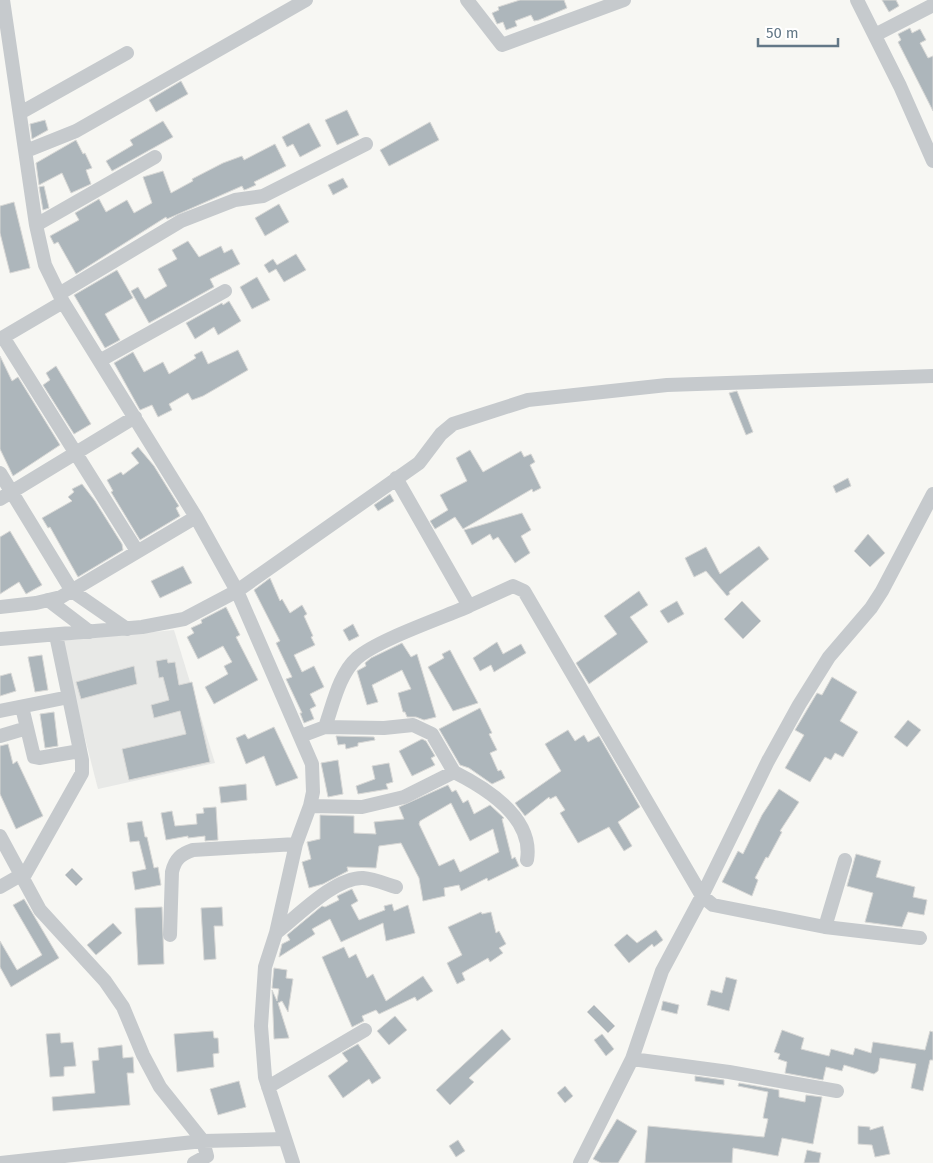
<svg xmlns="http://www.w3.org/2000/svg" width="933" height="1163" font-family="'Fira Sans',sans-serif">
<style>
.built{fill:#e8e9e7}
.building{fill:#adb6bb;stroke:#d8d8d6;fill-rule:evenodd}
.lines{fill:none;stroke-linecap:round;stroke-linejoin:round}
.minor{stroke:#c6cacd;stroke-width:14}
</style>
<rect width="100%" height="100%" fill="#f7f7f3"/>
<path class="built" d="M174,630L215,763L98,789L60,641Z"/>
<path class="building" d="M520,0H564L567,8L539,20L534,21L531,15L515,21L517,26L506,30L503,22L497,24L492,13L499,10L498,7Z
M882,0H896L899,6L889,12Z
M910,28L912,33L920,29L926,40L920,43L928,58L933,56V111L898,42L901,40L898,34Z
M181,81L188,94L156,112L149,100Z
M347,110L359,135L337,145L325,120Z
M45,120L48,130L32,139L30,124Z
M163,121L173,137L112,171L106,161L133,145L130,140Z
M430,122L439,140L389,166L380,150Z
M309,123L321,146L300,157L293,144L287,147L282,137Z
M76,140L83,154L85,153L92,168L86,170L91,184L71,193L62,173L39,185L36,163Z
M275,144L286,166L254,182L256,185L247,189L244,190L242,186L167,219L166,217L76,274L58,242L54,244L50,236L79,220L75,213L99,199L106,212L127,200L134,213L152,203L143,177L163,171L171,193L193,181L192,179L223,163L242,156L244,160Z
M343,178L348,187L333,195L328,185Z
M44,186L49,208L43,210L39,187Z
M14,202L30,268L10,273L0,233V206Z
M279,204L289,222L265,236L255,218Z
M188,241L199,257L221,246L224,253L232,249L240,264L210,279L214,287L149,323L131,291L138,287L145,299L167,286L158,269L177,259L172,250Z
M296,254L306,270L284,282L276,269L269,273L264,265L273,259L277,265Z
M117,270L133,298L105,314L120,340L105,348L74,295Z
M257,277L270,300L252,309L240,287Z
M229,301L241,321L218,335L214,327L195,339L186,323L222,303L223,305Z
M238,350L248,370L203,396L192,400L188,393L169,404L172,410L158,417L152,405L140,410L114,363L133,352L144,372L163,362L169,374L196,358L194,355L202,351L208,364Z
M0,356L12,381L18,377L60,445L13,476L0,449Z
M56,366L91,424L74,434L43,385L50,380L46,373Z
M737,391L753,432L746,435L729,393Z
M138,447L154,466L177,503L179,506L176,508L180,516L140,540L111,492L113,491L107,480L121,472L123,475L139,463L131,453Z
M470,450L483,472L521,451L524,457L531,454L535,462L530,465L541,488L533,492L532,489L463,529L455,517L435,529L430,521L448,510L440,495L467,481L456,458Z
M848,478L851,486L836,493L833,486Z
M82,484L95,501L122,544L123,550L78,577L50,527L48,528L42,518L72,501L68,497L74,492L72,489Z
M390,494L394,501L378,511L374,505Z
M522,513L531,530L521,536L530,553L515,563L498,537L493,540L490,534L472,545L464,530Z
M10,531L42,585L26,594L19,582L0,594V537Z
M868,534L885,553L870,567L854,551Z
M759,546L769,559L729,592L730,594L727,596L706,571L694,577L685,558L706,547L720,574Z
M183,566L192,583L160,598L151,581Z
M270,578L280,601L282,599L290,613L302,605L307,614L304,616L313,636L311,637L315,645L294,655L302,672L314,666L324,687L310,694L316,706L310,709L314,719L304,723L300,713H302L286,679L292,677L276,643L280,641L254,590Z
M639,591L648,605L630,617L648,642L589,684L576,663L617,634L604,616Z
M677,601L684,614L668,623L660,611Z
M742,601L761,621L743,639L724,619Z
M226,607L240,635L236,637L258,680L214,704L205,687L228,674L224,666L232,662L223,646L198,659L187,637L194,633L191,628L202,623L201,620Z
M353,624L359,636L349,641L343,630Z
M497,642L503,654L521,644L526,653L494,672L491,665L480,671L473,658Z
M402,643L411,657L417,654L436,717L424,720L416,717H407L405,712H403L398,693L411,689L402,670L372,685L378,702L367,705L357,671L366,666L365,663L371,658Z
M450,650L478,703L453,711L428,667L444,658L442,654Z
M42,655L48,690L35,692L28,657Z
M167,659L168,663L175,662L179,685L192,682L210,762L129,780L122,749L186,734L180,711L154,718L151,705L169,700L163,677L159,678L156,661Z
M134,666L137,684L81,699L76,682Z
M11,673L16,691L0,696V676Z
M832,677L857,692L840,721L858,732L843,757L835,753L831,760L825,757L810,782L785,768L804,735L795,730L817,693L822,695Z
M480,708L492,733L489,734L497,750L490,753L498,771L501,770L505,778L492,784L469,768L460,765L439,729Z
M54,712L58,746L45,748L40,714Z
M908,720L921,730L907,747L894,737Z
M274,727L298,778L276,786L264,756L246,764L236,738L245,734L248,739Z
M568,730L575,741L584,735L588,742L599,736L640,807L618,822L632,846L624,851L609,827L578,843L560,813L565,810L556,796L550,799L549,797L525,816L515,803L561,771L545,744Z
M336,736L374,737L375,740L358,743V746L346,749L345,744L338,745Z
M422,739L426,741L435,756L431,758L435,765L412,776L399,751Z
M8,744L13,764L17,761L43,816L16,829L0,794V746Z
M338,760L343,794L328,797L321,763Z
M389,763L393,782L386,784L388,789L358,794L356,786L375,779L372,766Z
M246,784L247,800L221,803L219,787Z
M448,785L452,792L456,790L463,803L468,800L474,814L490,805L504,818L502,819L512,859L515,857L519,866L488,881L487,878L461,891L459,885L444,888L445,896L423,901L419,878L401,843L379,846L376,868L347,867L348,871L344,873L323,884L309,888L302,862L311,859L307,842L320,839V815L354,816V833L376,834L374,822L404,819L399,807ZM451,803L470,841L493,829L499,852L460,872L454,859L439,866L419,824L420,821Z
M779,789L799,802L780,831L782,832L768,858L766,857L755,878L758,880L752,896L722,882L738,851L743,854L762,815Z
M216,807L218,840L205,841V836L188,838V836L166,840L161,813L172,811L175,826L197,824L196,814L204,813L203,808Z
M142,821L145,837H147L154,868L158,867L161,885L135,890L132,872L146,869L139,841L130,842L127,823Z
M856,854L881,861L876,877L915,887L913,897L927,900L924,915L908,912L902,927L865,922L873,893L847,886Z
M72,868L83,879L76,886L65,875Z
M352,889L358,901L351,905L359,920L385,910L384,906L392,904L394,911L408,905L415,933L386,941L383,923L341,942L330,919L312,929L315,934L279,957L282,944L290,940L287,935L322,906L325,907L339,900L337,896Z
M24,899L59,958L11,987L0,967V941L17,970L42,955L13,905Z
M162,907L164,964L138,965L135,908Z
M222,907L223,926H214L216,959L204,960L201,908Z
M481,912L482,914L491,912L496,933L499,931L506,944L499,948L503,953L490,962L488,958L462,973L465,980L457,984L447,963L462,955L448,927Z
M113,923L122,933L96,955L87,945Z
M656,930L663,940L654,947L652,944L629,963L614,945L627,934L637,943Z
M344,947L349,958L356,954L367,978L373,974L386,1001L423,976L433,991L417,1001L415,997L379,1014L376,1010L362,1016L364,1021L352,1027L322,957Z
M274,968L287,970L286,978L293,979L288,1012L282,1001L278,1003L289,1038L274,1039L272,990L277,1001L279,989L272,988Z
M726,977L737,980L729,1011L707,1005L711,990L722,993Z
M663,1001L679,1005L677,1014L661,1010Z
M594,1005L615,1026L608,1033L587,1012Z
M395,1016L407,1030L389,1045L377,1031Z
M502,1029L511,1039L469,1078L474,1082L450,1105L436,1090Z
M782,1030L804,1038L801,1049L829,1056L831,1049L853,1055L855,1048L871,1053L873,1042L925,1050L930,1031L933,1032V1060H930L923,1091L911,1088L916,1064L880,1058L878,1071L874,1074L844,1065L842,1071L826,1067L823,1080L785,1073L787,1062L778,1059L780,1054L774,1052Z
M213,1031L214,1038H218L219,1053L213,1054L214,1067L177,1072L174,1034Z
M60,1033L61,1043L73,1042L76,1066L64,1067V1076L50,1077L46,1034Z
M602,1034L614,1049L606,1056L594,1040Z
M358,1044L381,1078L372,1084L369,1079L343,1098L328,1076L348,1061L342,1053Z
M122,1045L123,1058L133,1057L134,1073H127L130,1105L53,1111L52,1097L95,1093L92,1061L99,1060L98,1048Z
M695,1076L724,1080V1085L695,1081Z
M239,1081L246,1107L218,1115L210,1089Z
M739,1083L779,1090V1097L805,1102L806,1095L822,1097L813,1144L782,1138L778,1156L733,1148L732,1163H645L648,1126L764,1137L768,1119L763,1118L768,1092L738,1086Z
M565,1086L573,1096L565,1103L557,1093Z
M617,1119L637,1131L618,1163H601L593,1159Z
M858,1126L870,1127V1130L883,1126L890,1154L875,1157L872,1145L858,1144Z
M458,1140L465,1151L456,1157L449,1146Z
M807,1150L821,1153L819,1163H804Z"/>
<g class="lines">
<path class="minor" d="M3,0L36,225L45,265L63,302L196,517L237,591L312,764L313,792L310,806L296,844L276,933L265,967L261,1026L265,1077L293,1163
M467,0L502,45L624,0
M857,0L900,86L933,161
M875,35L933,5
M20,113L127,53
M26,151L76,131L306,0
M36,225L155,157
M59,294L181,221L235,200L263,196L366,144
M3,337L137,551
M0,339L63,302
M101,360L225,291
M0,473L72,591L127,629
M396,478L469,606L513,586L524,591L702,896L713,905L825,927L920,938
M0,499L135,417
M48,600L90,632
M0,607L36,603L61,597L196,517
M0,639L142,627L184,619L237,591L419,463L441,434L453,424L528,400L667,385L933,376
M22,707L34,757L39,758L80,751
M0,711L69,697
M325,727C333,705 339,674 357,658C377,640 442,618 469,606
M0,736L27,728
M301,736L325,727L384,728L413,725L432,734L454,772
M310,806L362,807L404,797L454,772C486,788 534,817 527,860
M0,836L40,910L105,981L123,1007L143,1055L160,1087L203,1141L285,1139
M23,878L82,773V760L56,635
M0,887L21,875
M825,927L845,860
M276,933C298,916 335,877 363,878C374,879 386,884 396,887
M170,935L172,872C175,859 181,854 193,850L296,844
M632,1059L729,1072L837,1091
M268,1087L365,1030
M0,1163L203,1141L207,1156L194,1163
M580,1163L632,1059L662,971L702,896L768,761L799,705L829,657L871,608L882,591L933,494"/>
</g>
<path d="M758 38v8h80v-8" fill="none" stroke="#637887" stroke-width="2.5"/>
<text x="766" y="38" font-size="15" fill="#637887" stroke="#ffffff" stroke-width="4" paint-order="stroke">50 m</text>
</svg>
